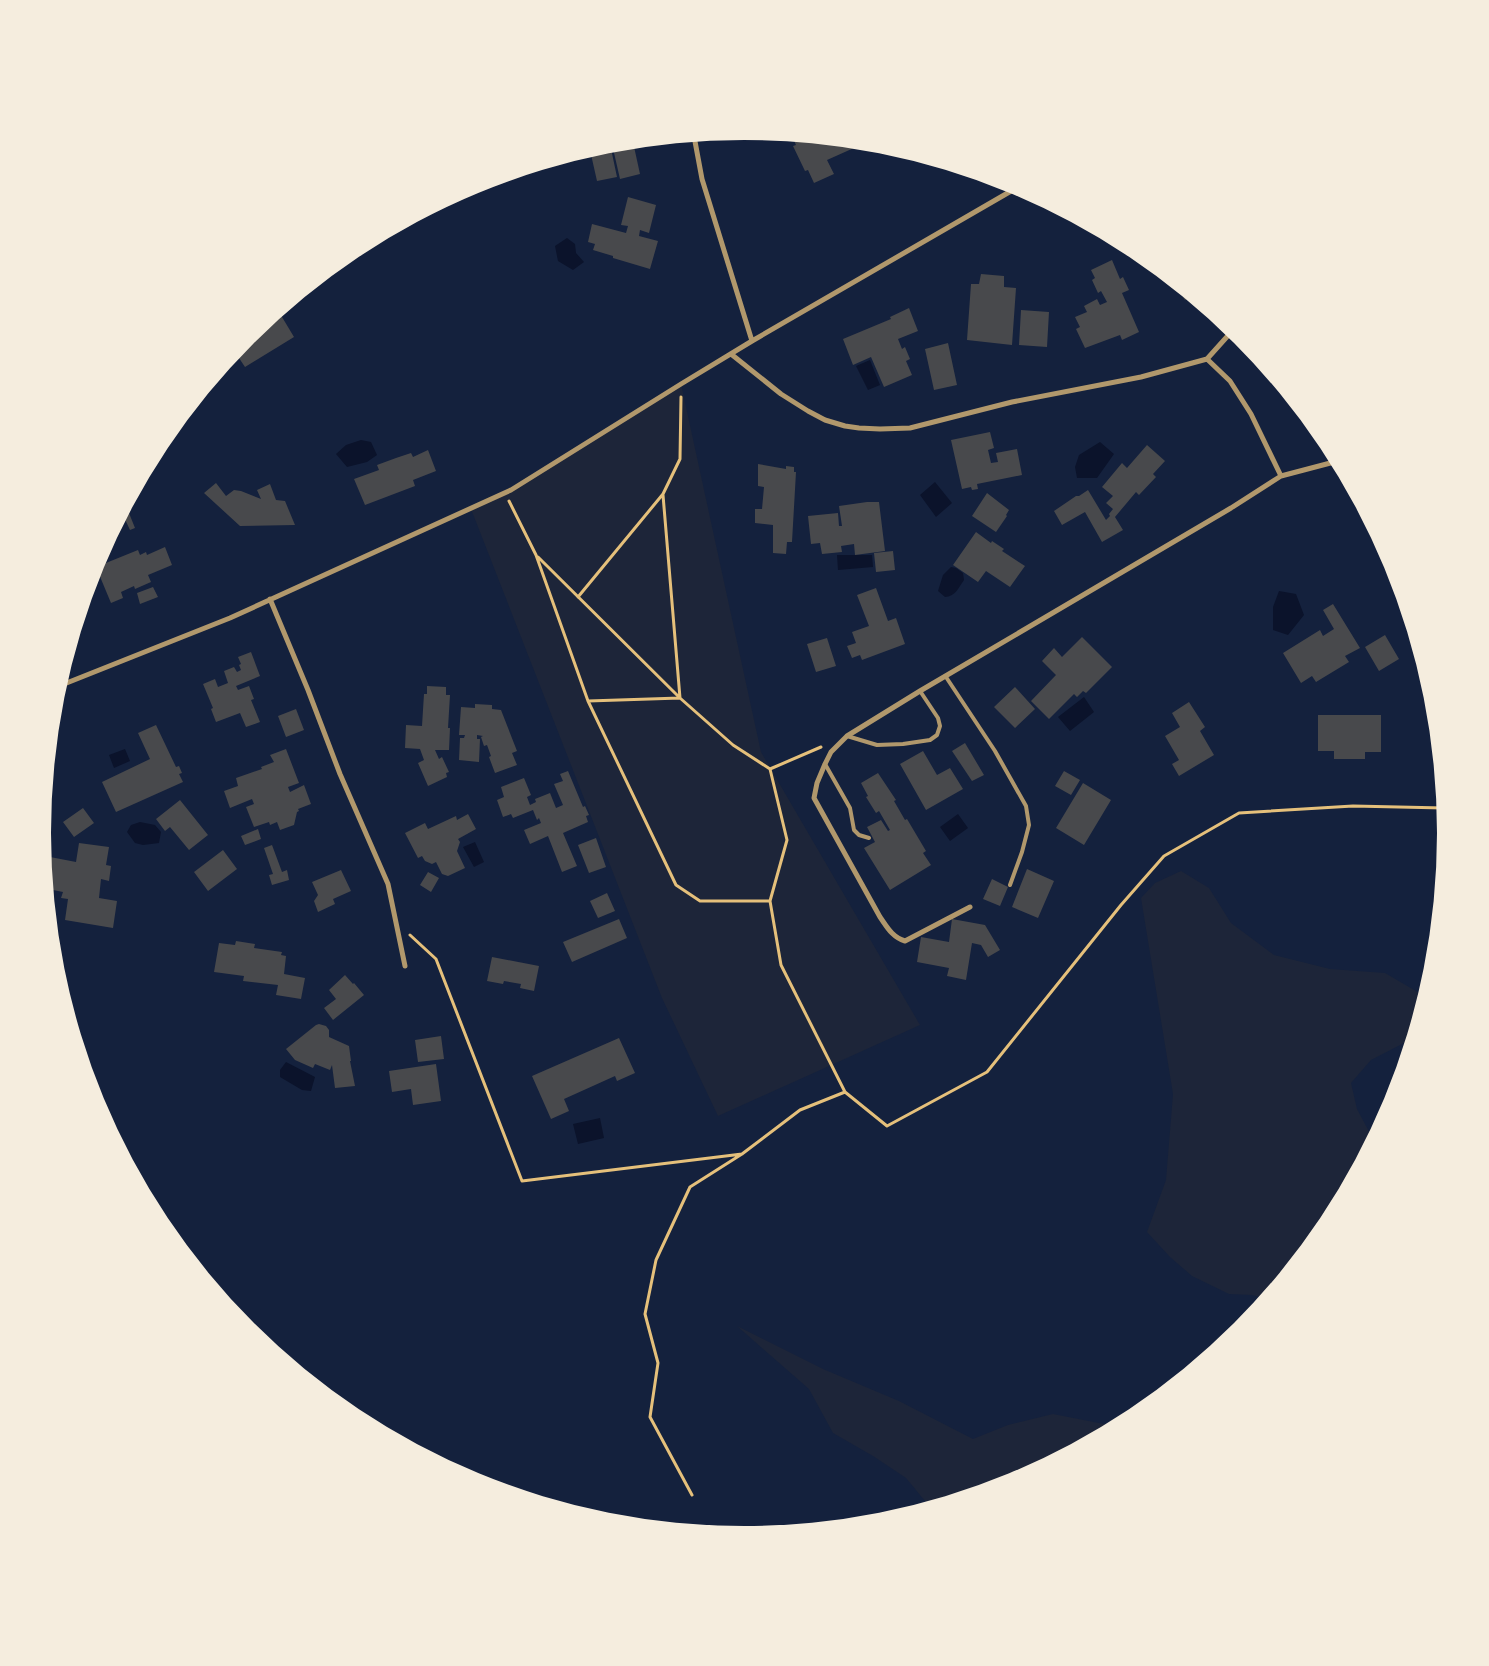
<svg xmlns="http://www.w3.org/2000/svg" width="1489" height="1666" font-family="Jost,sans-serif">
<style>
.green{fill:#1d2539}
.water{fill:#0b132b}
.building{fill:#48494c}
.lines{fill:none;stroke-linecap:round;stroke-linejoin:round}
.path{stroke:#e5c07b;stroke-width:3}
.service{stroke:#b1986c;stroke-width:4}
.minor{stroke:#b1986c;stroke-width:5}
</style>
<rect width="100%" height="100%" fill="#14213d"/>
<path class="green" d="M681,384L761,752L920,1025L718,1116L662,998L471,509L511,490Z
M1181,871L1209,888L1231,923L1274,955L1330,969L1385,973L1421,994L1423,1003L1413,1035L1406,1042L1371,1060L1351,1083L1357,1109L1373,1139L1328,1223L1266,1299L1252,1295L1229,1294L1192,1276L1170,1257L1147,1232L1166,1180L1173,1094L1141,898L1155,883Z
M737,1326L823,1369L899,1401L973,1439L1008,1425L1053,1414L1104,1424L1112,1429L1013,1482L930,1507L906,1478L873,1456L833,1433L809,1389Z"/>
<path class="water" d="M567,238L575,244L576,253L584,262L573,270L558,261L555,246Z
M870,360L880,385L868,390L856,366Z
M361,440L371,442L377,455L367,462L347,467L336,454L346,445Z
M1100,442L1114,454L1097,478H1077L1075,467L1079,455Z
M935,482L952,503L936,517L920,495Z
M837,555H872L873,567L838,570Z
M951,567L956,568L963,573L964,580C959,587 955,597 945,597L938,591L943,575Z
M1279,591L1296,594L1304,615L1288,635L1273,630V607Z
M1084,697L1094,712L1070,731L1058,717Z
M125,749L130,761L114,768L109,755Z
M958,814L968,828L950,841L940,827Z
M140,822L155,825L161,832L159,843L143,845L135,843L127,832L131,825Z
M475,842L484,862L474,867L463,847Z
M286,1062L315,1077L311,1091L302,1090L280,1077V1070Z
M600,1118L604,1138L578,1144L573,1124Z"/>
<path class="building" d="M792,136H798L865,143L827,160L834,174L814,183L808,170L805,171L793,146L796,145Z
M633,142L640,174L620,179L612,144Z
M608,144H610L617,177L597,181L590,150Z
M628,197L656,205L649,233L640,230L639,236L658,241L650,269L613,258V256L593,250L595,244L588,242L592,224L626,233L628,226L621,225Z
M1112,260L1120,279L1123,277L1129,290L1122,293L1139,332L1122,340L1120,335L1085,348L1076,329L1080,327L1075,317L1087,312L1084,306L1097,299L1100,305L1107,302L1101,291L1098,293L1092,280L1095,278L1091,270Z
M981,274L1004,276V287L1016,288L1012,345L967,340L971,284H979Z
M1171,279L1191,296L1185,300Z
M909,308L918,331L898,339L902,349L905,347L910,359L906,361L912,375L884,387L871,357L853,365L843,339L891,319L890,317Z
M1021,310L1049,312L1047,347L1019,345Z
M279,312L294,337L245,367L235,352L248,336Z
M948,343L957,385L934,390L925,349Z
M990,432L994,448L988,450L991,463L998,462L996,453L1017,449L1022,475L977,484L978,489L972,490L971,487L962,489L951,440Z
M1147,445L1165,461L1153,474L1156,477L1139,495L1136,492L1115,517L1123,530L1102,542L1085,512L1062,525L1054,511L1076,496H1079L1088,490L1106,520L1110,516L1109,514L1113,509L1106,503L1113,496L1102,487L1122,463L1127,468Z
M428,450L436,471L413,480L415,486L365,505L354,479L379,470L377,465L396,458L411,453L413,457Z
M758,464L786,469V466L794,467V472H796L792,542H787L786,554L773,553V525L755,523V509H762L764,487L758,486Z
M216,483L226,496L234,490L241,491L261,499L257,490L270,484L276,500L285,501L295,525L240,526L204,493Z
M987,493L1009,510L1006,515L1007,516L996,532L972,516Z
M867,502H879L885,551L855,555L854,544L841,546L842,552L822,554L820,543L811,544L808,516L838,513L839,526H842L839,506Z
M129,513L135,528L130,530L123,515Z
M976,532L991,543L992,541L1004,549L1002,551L1025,566L1010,587L986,571L978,582L953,565Z
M165,547L172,565L148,575L151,582L135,589L134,586L121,592L123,598L111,603L96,567L138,550L140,555L146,552L147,555Z
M893,551L895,570L876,572L874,553Z
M153,587L158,597L140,604L137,593Z
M876,588L888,621L896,618L905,644L862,660L860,655L852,658L847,646L856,643L852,632L869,626L857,595Z
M1333,604L1360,648L1345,656L1349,662L1316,682L1312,676L1301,683L1283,653L1320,630L1323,636L1334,629L1323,610Z
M1385,635L1399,659L1379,671L1365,647Z
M1082,637L1112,667L1086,693L1083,691L1077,697L1074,694L1049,719L1031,701L1056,675L1042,661L1054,648L1062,657Z
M827,638L836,666L816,672L807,644Z
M251,652L260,676L236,686L238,690L249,686L254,699L251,700L260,722L246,727L240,713L216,722L211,709L213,708L203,684L215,679L218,687L228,683L224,671L234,667L237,672L241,670L239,665L241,664L238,657Z
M427,686L446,687V695H450L448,728H450L449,750H435L439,759L442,757L449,772L446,773L447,777L428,786L418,763L424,760L420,749L405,748L406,725L422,726L424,694H427Z
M1015,687L1035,709L1015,728L994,707Z
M1189,702L1205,727L1200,731L1214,755L1179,776L1172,764L1179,760L1165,736L1180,727L1172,713Z
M475,704L492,705V709L501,710L517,751L512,753L517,765L495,773L489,757L491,756L487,745L484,746L481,737L483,736L477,735V739H480L479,762L459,760L460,738H464L465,735H459L461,707L475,708Z
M296,709L304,730L286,737L278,716Z
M1318,715H1381V752H1365V759H1334V751H1318Z
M156,725L176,767L179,766L182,773L179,774L183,782L116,812L102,782L150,759L138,733Z
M965,743L984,775L972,781L952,751Z
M286,749L299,783L288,787L290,792L304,785L311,804L298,809L299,811L297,812L294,825L280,830L277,822L270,825L269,822L254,827L246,807L254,804L252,799L230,808L224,791L238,786L236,778L262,769L261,767L274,762L270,755Z
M923,751L937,775L950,768L963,789L926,810L900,764Z
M568,771L583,807L585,806L589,815L586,816L588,822L563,833L577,866L562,872L548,836L530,844L524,830L541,823L539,818L537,820L533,810L513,818L511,814L503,817L497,800L504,797L501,787L524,778L531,795L527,797L530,805L536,802L535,799L550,793L556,808L563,805L554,784L563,781L560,774Z
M1064,771L1080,780L1071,795L1055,786Z
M878,773L896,800L894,801L905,820L907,819L926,851L923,853L931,865L890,890L864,848L875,842L867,827L881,820L888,831L890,830L879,811L876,813L866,797L868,796L861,783Z
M1083,783L1111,800L1084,845L1056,828Z
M180,800L208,835L189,850L170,827L165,831L156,819Z
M83,808L94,823L74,837L63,822Z
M468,814L476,829L458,839L460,842L457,851L465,868L448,876L442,874L436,862L432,864L425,861L422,856L418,858L405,833L425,823L428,829L456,816L457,820Z
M258,829L261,839L245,845L241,836Z
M596,838L606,867L589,873L578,845Z
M79,843L109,847L106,865L111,866L109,881L101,879L99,898L117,901L113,928L65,920L68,899L61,898L63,892L48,889L45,856L76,862Z
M272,845L282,872L287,870L289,880L272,885L269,875L273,874L264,848Z
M223,850L237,869L208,891L194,872Z
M1027,869L1054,881L1038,918L1012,907Z
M341,870L351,891L333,899L335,904L318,912L314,901L318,895L312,882Z
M428,872L439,878L431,892L420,885Z
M992,879L1008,887L1000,906L983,899Z
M607,893L615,911L598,918L590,901Z
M619,919L627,938L572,962L563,942Z
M952,919L985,925L1000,950L988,957L981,945L972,943L966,980L947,976L949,968L917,962L921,937L949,942Z
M236,941L255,944L254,948L282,952L281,955L286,956L284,974L305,978L301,999L276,995L278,985L243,981L244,976L214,972L219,943L235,945Z
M492,957L539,966L534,991L520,988L521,984L504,981L503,984L487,981Z
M345,975L353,984L354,983L364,995L333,1020L324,1008L336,999L329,990Z
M319,1024L326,1026L329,1030V1037L349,1046L351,1061H350L355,1086L335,1088L332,1065L330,1070L315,1064L313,1068L295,1060L286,1049L316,1025Z
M441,1036L444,1059L418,1062L415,1040Z
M619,1038L635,1073L617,1081L615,1076L564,1099L569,1111L551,1119L532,1076Z
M436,1064L441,1101L413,1105L411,1089L392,1092L389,1071Z"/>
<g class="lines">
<path class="path" d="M663,495L680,698L733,745L770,769L821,747
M509,501L536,555L588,701L676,885L700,901H770L781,965L845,1092L887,1126L987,1072L1121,905L1164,856L1239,813L1353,806L1444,808
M538,557L680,698L588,701
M578,597L663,494L680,459L681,397
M770,901L787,840L770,769
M410,935L436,959L522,1181L742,1154
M692,1495L650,1417L658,1363L645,1314L656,1260L690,1187L742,1154L800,1110L845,1092"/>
<path class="service" d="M946,677L995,751L1026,806L1029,825L1022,852L1010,885
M847,736L877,745L903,744L930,740L937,735L940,726L938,718L920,691
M825,764L850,808L854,830L859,835L869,838"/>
<path class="minor" d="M752,341L1018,187
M731,354L781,394L808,411L825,420L845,426L859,428L880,429L910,428L1012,402L1141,377L1207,359L1233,330
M1207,359L1230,381L1251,414L1281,476
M270,599L308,690L340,774L388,884L405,966
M59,686L230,618L511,490L681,384L752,341L702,179L694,136
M970,907L905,941C892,937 887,927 880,917L814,798L817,783L825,764L831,752L847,736L920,691L1231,508L1281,476L1338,461"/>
</g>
<path d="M0 0H1489V1666H0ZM51 833a693 693 0 1 1 1386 0a693 693 0 1 1-1386 0Z" fill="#f5edde" fill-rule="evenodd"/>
</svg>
